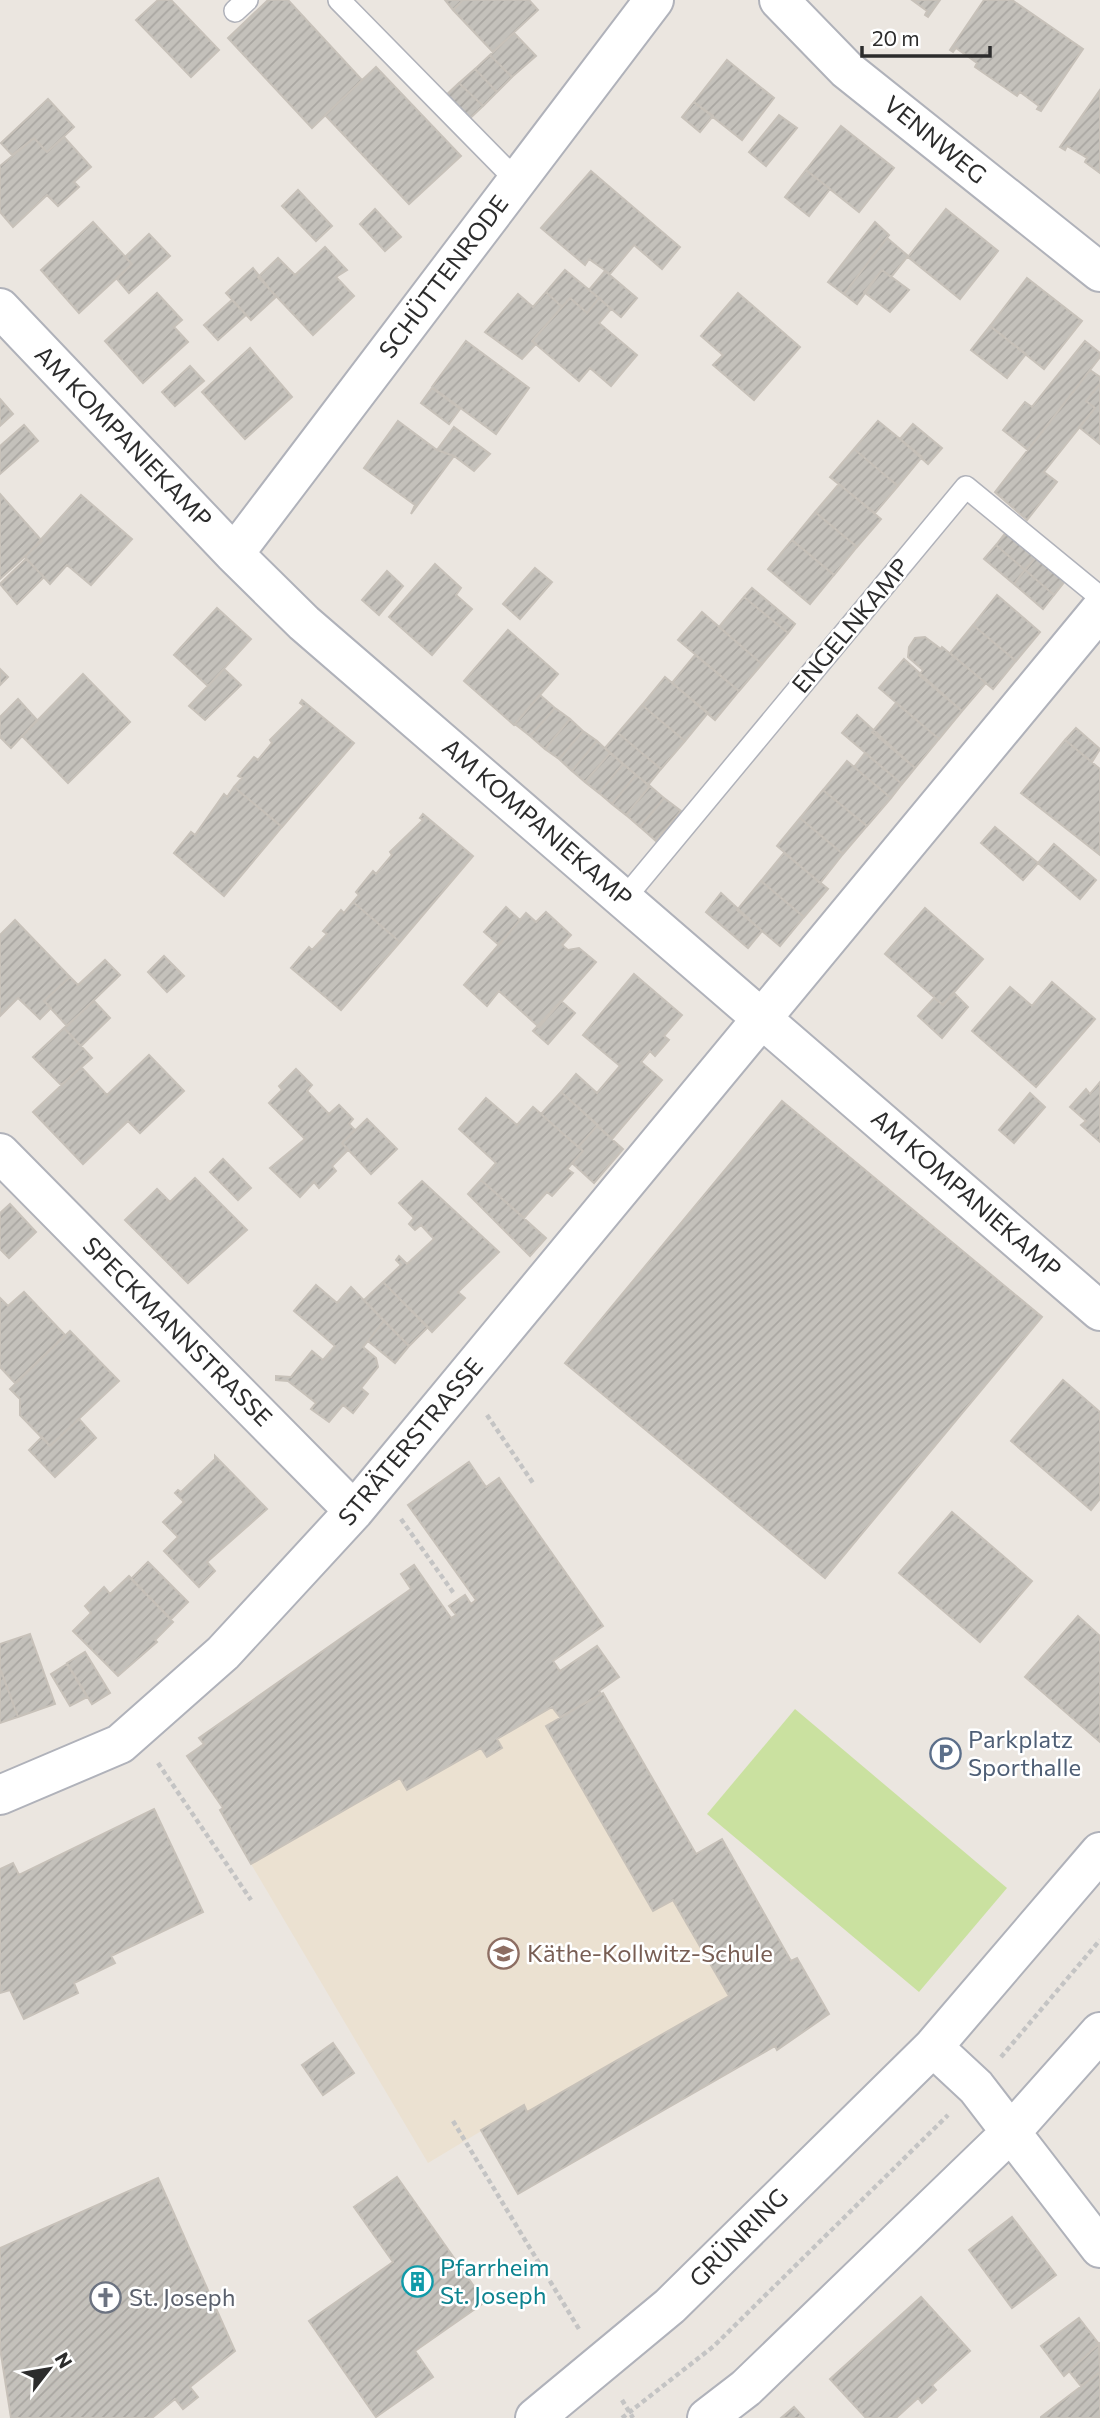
<svg xmlns="http://www.w3.org/2000/svg" width="1100" height="2418" font-family="Commissioner,sans-serif">
<style>
.education{fill:#ebe1d1}
.pitch{fill:#cae1a0}
.building{fill:url(#building-hatch);stroke:#c7c1b9;stroke-width:2}
.lines{fill:none;stroke-linecap:round;stroke-linejoin:round}
.service-casing{stroke:#b0b2ba;stroke-width:24}
.minor-casing{stroke:#b0b2ba;stroke-width:42}
.path{stroke:#c4c4c4;stroke-width:4.5;stroke-dasharray:5 3.5;stroke-linecap:butt}
.service{stroke:#fff;stroke-width:21}
.minor{stroke:#fff;stroke-width:38}
.labels{text-anchor:middle;stroke-width:5;stroke-linejoin:round;paint-order:stroke}
.street-label{font-size:24px;fill:#2c2c2c;stroke:#fff}
.service-label{font-size:24px;fill:#4e5e75;stroke:#fff;text-anchor:start}
.education-label{font-size:24px;fill:#785e54;stroke:#fff;text-anchor:start}
.culture-label{font-size:24px;fill:#0d838f;stroke:#fff;text-anchor:start}
.worship-label{font-size:24px;fill:#5b616d;stroke:#fff;text-anchor:start}
</style>
<defs>
<pattern id="building-hatch" width="6" height="6" patternUnits="userSpaceOnUse" patternTransform="scale(1.75)"><rect width="6" height="6" fill="#c4c1bb"/><path d="M-1 1l2-2M0 6l6-6M5 7l2-2" fill="none" stroke="#a9a6a1"/></pattern>
</defs>
<rect width="100%" height="100%" fill="#ebe6e0"/>
<path class="education" d="M552,1707L560,1717L546,1726L653,1911L673,1900L729,1996L527,2112L523,2106L428,2163L251,1864L400,1778L408,1790L481,1748L487,1757L502,1748L497,1739Z"/>
<path class="pitch" d="M795,1709L1007,1888L919,1992L707,1814Z"/>
<path class="building" d="M158,0H171L219,50L191,77L136,20Z
M268,0H288L362,80L312,128L228,38Z
M445,0H463L453,10Z
M463,0H529L538,10L493,52L453,10Z
M912,0H940L928,17L925,15L927,11Z
M984,0H1012L1083,49L1041,111L1037,109L1039,106L1020,92L1017,96L975,67L977,63L956,48L953,52L950,50Z
M514,33L536,56L512,77L490,55Z
M490,55L512,77L497,92L475,69Z
M727,60L774,98L742,140L694,102Z
M376,67L461,156L409,204L325,115Z
M475,69L497,92L483,106L459,83Z
M459,83L483,106L467,121L444,97Z
M1100,90V173L1085,162L1087,158L1067,146L1065,150L1060,147Z
M48,99L74,127L47,152L34,138L12,155L1,143Z
M694,102L713,116L700,132L682,117Z
M779,115L797,128L766,166L749,152Z
M841,126L894,168L859,212L806,170Z
M64,137L91,167L74,182L79,187L58,206L47,195L13,227L0,212V166L34,138L47,152Z
M806,170L830,189L809,216L785,197Z
M591,171L680,247L662,269L634,245L610,274L589,259L585,265L541,228Z
M298,190L332,226L316,241L282,206Z
M375,209L401,237L385,251L360,224Z
M946,209L998,251L960,299L908,257Z
M93,222L132,264L79,313L41,270Z
M875,222L889,235L844,294L828,282Z
M149,234L170,256L129,293L117,279L132,264L125,257Z
M887,238L908,256L891,277L882,270L857,304L844,294Z
M325,247L347,270L336,277L354,296L313,335L258,277L278,258L295,275Z
M253,268L276,297L251,320L226,293Z
M565,270L599,298L587,313L570,298L562,307L546,292Z
M882,270L909,290L890,312L864,292Z
M605,271L637,298L621,317L589,290Z
M1027,278L1082,321L1044,369L990,326Z
M546,292L562,307L532,341L536,344L522,359L485,332L518,294L533,307Z
M157,293L182,320L174,327L188,342L143,383L105,341Z
M738,293L800,347L754,400L713,365L723,355L701,336Z
M570,298L587,313L599,298L611,309L599,323L637,355L611,386L590,368L579,381L532,341Z
M232,300L246,315L218,340L204,325Z
M990,326L1026,354L1007,378L971,350Z
M466,341L529,388L496,434L432,387Z
M1085,341L1100,353V357L1028,450L1003,430L1025,402L1032,407Z
M250,348L292,397L245,439L202,392Z
M190,366L204,381L175,406L162,392Z
M1090,370L1100,377V384L1086,401L1095,408L1044,472L1057,482L1027,520L995,492Z
M1100,384V444L1079,427L1095,408L1086,401Z
M432,388L460,409L449,424L421,403Z
M0,399L13,414L0,426Z
M398,421L437,450L454,456L411,514L415,505L364,468Z
M878,421L922,457L898,486L854,449Z
M913,424L942,448L928,464L900,439Z
M24,425L38,441L0,474V446Z
M454,427L490,454L474,471L454,456L437,450Z
M854,449L898,486L875,513L830,477Z
M839,484L881,519L857,547L815,512Z
M0,494L42,541L0,579Z
M81,495L132,539L91,585L67,565L50,584L25,557Z
M815,512L857,547L834,575L792,540Z
M1007,531L1037,556L1025,570L996,545Z
M792,540L834,575L810,604L768,569Z
M996,545L1025,570L1014,584L984,559Z
M1037,556L1065,581L1054,595L1025,570Z
M26,559L44,577L17,604L0,584Z
M435,564L461,588L456,595L472,609L432,655L389,617Z
M535,568L552,582L520,619L503,604Z
M1025,570L1054,595L1043,609L1014,584Z
M387,571L403,586L379,615L362,600Z
M752,588L795,624L788,633L744,597Z
M997,595L1040,632L1016,661L973,625Z
M744,597L788,633L762,664L719,627Z
M217,608L251,639L208,686L174,655Z
M702,612L762,664L739,691L678,640Z
M973,625L1016,661L993,689L950,653Z
M508,630L558,674L514,725L464,681Z
M925,637L941,649L942,647L986,683L962,711L919,675L923,670L908,657L909,647L915,638Z
M695,655L739,691L715,720L672,683Z
M904,659L962,711L939,739L879,688Z
M0,669L8,677L0,685Z
M224,669L241,685L205,720L189,706Z
M83,674L130,722L68,783L22,736Z
M665,677L708,713L685,741L642,705Z
M540,695L555,708L530,736L515,724Z
M18,699L37,720L11,748L0,737V717Z
M302,700L354,743L282,827L234,787L242,778L238,776L254,757L258,760L272,743L270,740L304,706L300,703Z
M896,703L939,739L915,768L872,732Z
M642,705L685,741L661,769L618,733Z
M555,708L570,719L545,749L530,736Z
M857,715L915,768L902,784L842,733Z
M570,719L583,731L559,759L545,749Z
M1076,728L1100,749L1092,762L1065,740Z
M583,731L597,741L572,771L559,759Z
M618,733L661,769L648,785L605,748Z
M1065,740L1100,769V855L1021,793Z
M597,741L610,753L585,782L572,771Z
M610,753L623,764L599,793L585,782Z
M865,753L902,784L891,798L854,767Z
M847,761L891,798L867,826L823,790Z
M623,764L636,775L612,804L599,793Z
M636,775L650,786L626,815L612,804Z
M650,786L664,798L640,827L626,815Z
M234,787L282,827L224,896L174,853L191,832L195,835L224,794L227,797Z
M823,790L867,826L843,854L800,818Z
M664,798L681,811L656,841L640,827Z
M423,814L473,856L400,942L353,902L359,895L356,892L373,871L376,874L392,855L390,852L423,820L420,818Z
M800,818L843,854L820,883L777,846Z
M995,827L1038,863L1023,880L981,843Z
M1054,844L1096,880L1080,899L1038,863Z
M784,853L828,889L804,917L761,881Z
M761,881L804,917L780,946L737,910Z
M721,893L762,931L748,948L706,912Z
M353,902L400,942L341,1010L291,968L309,947L312,950L327,934L323,931L341,910L344,913Z
M506,907L520,920L499,945L484,932Z
M925,908L983,959L943,1005L885,954Z
M546,912L571,935L562,945L568,950L579,948L596,962L539,1027L499,991L487,1006L464,985L526,913L536,922Z
M15,920L70,977L44,1001L51,1008L40,1019L18,998L0,1016V935Z
M164,956L184,976L167,992L148,972Z
M105,960L120,975L67,1026L44,1001L70,977L78,985Z
M634,974L682,1015L664,1036L669,1040L655,1056L650,1051L641,1062L662,1080L612,1139L561,1092L576,1074L597,1093L620,1066L583,1035Z
M1052,982L1095,1019L1036,1087L972,1031L1010,987L1032,1006Z
M954,993L968,1007L942,1038L918,1016L934,998L943,1005Z
M94,1001L110,1018L81,1046L64,1028Z
M561,1001L575,1013L548,1044L533,1031Z
M64,1028L92,1058L61,1085L33,1057Z
M149,1055L184,1091L140,1133L128,1121L83,1164L33,1112L81,1067L107,1095Z
M296,1069L312,1085L307,1091L329,1114L339,1105L353,1119L349,1124L355,1130L342,1143L348,1150L332,1166L336,1171L319,1188L314,1182L300,1197L270,1168L305,1139L269,1103L282,1090L279,1086Z
M1100,1082V1142L1081,1125L1086,1121L1070,1107L1086,1089L1090,1094Z
M561,1092L598,1125L578,1147L541,1114Z
M1030,1093L1045,1107L1014,1143L999,1130Z
M486,1098L517,1125L533,1107L583,1151L567,1169L573,1173L552,1196L547,1192L524,1218L481,1180L496,1163L459,1129Z
M782,1101L1042,1317L825,1578L565,1363Z
M367,1119L397,1149L371,1174L342,1143Z
M597,1126L623,1149L594,1183L572,1163L583,1151L578,1147Z
M223,1159L251,1188L238,1200L210,1172Z
M195,1178L247,1230L188,1283L125,1220L157,1189L170,1202Z
M481,1180L546,1238L530,1256L468,1194Z
M422,1181L499,1252L458,1292L465,1298L432,1332L383,1282L401,1265L396,1260L399,1256L407,1264L434,1239L421,1225L415,1230L409,1224L414,1218L399,1203Z
M10,1204L36,1232L9,1258L0,1249V1213Z
M383,1282L428,1327L409,1346L364,1300Z
M316,1285L337,1303L351,1287L384,1321L363,1347L376,1358L378,1367L361,1388L368,1394L353,1413L343,1405L329,1422L311,1409L316,1403L288,1381L276,1380V1376L291,1377L312,1351L323,1360L335,1346L294,1311Z
M24,1292L65,1335L15,1383L0,1367V1298L8,1306Z
M384,1321L409,1346L395,1363L368,1341Z
M70,1331L119,1381L50,1446L20,1415V1399L10,1389Z
M1063,1380L1100,1412V1499L1091,1510L1011,1441Z
M79,1419L96,1438L55,1477L29,1450L42,1437L50,1446Z
M215,1456L267,1509L207,1562L215,1571L199,1587L164,1551L178,1537L163,1522L184,1502L175,1493L178,1490L181,1492L215,1459Z
M469,1462L486,1487L499,1478L603,1626L553,1661L560,1671L597,1646L619,1677L599,1691L601,1694L560,1717L552,1707L497,1739L502,1748L487,1757L481,1748L407,1790L400,1778L251,1864L220,1810L223,1808L187,1756L204,1744L199,1738L411,1589L401,1574L414,1565L451,1618L456,1615L449,1606L465,1595L471,1604L476,1600L408,1505Z
M952,1512L1032,1581L980,1642L899,1573Z
M148,1562L188,1602L171,1619L131,1579Z
M129,1576L173,1622L155,1640L157,1642L118,1676L73,1631L91,1613L85,1606L104,1587L110,1594Z
M1078,1616L1100,1636V1742L1025,1677Z
M30,1634L55,1704L18,1717L0,1668V1644Z
M85,1652L110,1693L92,1704L67,1663Z
M67,1664L87,1697L70,1706L51,1674Z
M0,1668L18,1717L0,1723Z
M603,1693L696,1854L722,1839L791,1961L797,1958L829,2014L777,2050L775,2046L518,2194L481,2130L524,2105L527,2112L729,1996L673,1900L653,1911L546,1726Z
M154,1809L203,1912L111,1956L115,1963L74,1983L78,1993L24,2019L10,1990L0,1993V1869L13,1863L19,1875Z
M333,2043L354,2073L323,2095L302,2065Z
M397,2177L485,2302L415,2351L433,2377L376,2417L309,2321L393,2262L354,2207Z
M158,2178L235,2351L190,2387L198,2397L183,2409L175,2399L152,2418H11L0,2348V2248Z
M1012,2217L1056,2275L1012,2308L969,2250Z
M921,2297L970,2351L932,2385L936,2390L922,2403L918,2398L896,2418H866L830,2379Z
M1079,2318L1099,2344L1064,2376L1041,2346Z
M1099,2344L1100,2372L1081,2386L1069,2371Z
M1100,2372V2418H1041V2417Z
M794,2407L804,2418H781Z"/>
<g class="lines">
<defs>
<path id="service" d="M339,0L517,181
M235,11L247,0
M624,899L966,487L1100,597"/>
<path id="minor" d="M779,0L847,70L1100,272
M0,308L234,554L304,623L1100,1311
M234,554L654,0
M0,1153L354,1511
M0,1795L120,1744L223,1653L354,1511L1100,610
M933,2047L976,2087L1100,2248
M535,2418L670,2306L933,2047L1100,1852
M707,2418L746,2388L1011,2132L1100,2032"/>
</defs>
<use href="#service" class="service-casing"/>
<use href="#minor" class="minor-casing"/>
<path class="path" d="M487,1415L533,1483
M401,1519L455,1595
M158,1763L251,1900
M1001,2057L1100,1940
M453,2121L579,2329
M622,2400L633,2418
M622,2418L714,2346L948,2115"/>
<use href="#service" class="service"/>
<use href="#minor" class="minor"/>
</g>
<defs>
<symbol id="parking-ring" viewBox="-11 -11 22 22"><circle r="9.5" fill="#fff" stroke="#5c6f8a" stroke-width="1.5"/><path d="M-3.5-5.5H1a3.5 3.5 0 0 1 0 7H-1V5.5H-3.5ZM-1-3.4V-.6H.8a1.4 1.4 0 0 0 0-2.8Z" fill="#5c6f8a"/></symbol>
<symbol id="school-ring" viewBox="-11 -11 22 22"><circle r="9.5" fill="#fff" stroke="#8d6e63" stroke-width="1.5"/><path d="M0-5L7-2L0 1L-7-2ZM-4 1L0 2.5L4 1V4Q0 6-4 4Z" fill="#8d6e63"/></symbol>
<symbol id="building-ring" viewBox="-11 -11 22 22"><circle r="9.5" fill="#fff" stroke="#0f9aa8" stroke-width="1.5"/><path d="M-4-6H4V6H1V3H-1V6H-4ZM-2.5-4.3h1.7v1.8h-1.7ZM.8-4.3h1.7v1.8H.8ZM-2.5-1h1.7V.8h-1.7ZM.8-1h1.7V.8H.8Z" fill="#0f9aa8"/></symbol>
<symbol id="church-ring" viewBox="-11 -11 22 22"><circle r="9.5" fill="#fff" stroke="#6b7280" stroke-width="1.5"/><path d="M-1.2-6h2.4v3.5h3.3v2.4h-3.3V6h-2.4V-.1h-3.3v-2.4h3.3Z" fill="#6b7280"/></symbol>
</defs>
<g fill-rule="evenodd">
<use href="#parking-ring" x="928" y="1736" width="35" height="35"/>
<use href="#school-ring" x="486" y="1936" width="35" height="35"/>
<use href="#building-ring" x="400" y="2264" width="35" height="35"/>
<use href="#church-ring" x="88" y="2280" width="35" height="35"/>
</g>
<g class="labels">
<g class="street-label">
<text transform="translate(935 140) rotate(39)" y="8">VENNWEG</text>
<text transform="translate(444 277) rotate(-53)" y="8">SCHÜTTENRODE</text>
<text transform="translate(123 437) rotate(46)" y="8">AM KOMPANIEKAMP</text>
<text transform="translate(851 626) rotate(-50)" y="8">ENGELNKAMP</text>
<text transform="translate(537 823) rotate(41)" y="8">AM KOMPANIEKAMP</text>
<text transform="translate(966 1194) rotate(41)" y="8">AM KOMPANIEKAMP</text>
<text transform="translate(177 1332) rotate(45)" y="8">SPECKMANNSTRASSE</text>
<text transform="translate(411 1442) rotate(-50)" y="8">STRÄTERSTRASSE</text>
<text transform="translate(739 2238) rotate(-45)" y="8">GRÜNRING</text>
</g>
<g class="service-label">
<text x="968" y="1748">Parkplatz<tspan x="968" dy="28">Sporthalle</tspan></text>
</g>
<g class="education-label">
<text x="527" y="1962">Käthe-Kollwitz-Schule</text>
</g>
<g class="culture-label">
<text x="440" y="2276">Pfarrheim<tspan x="440" dy="28">St. Joseph</tspan></text>
</g>
<g class="worship-label">
<text x="129" y="2306">St. Joseph</text>
</g>
</g>
<g transform="translate(49 2369) rotate(59)" stroke="#ffffff" stroke-width="5" paint-order="stroke">
<path d="M0-5L12 26L0 18L-12 26Z" fill="#2c2c2c"/>
<text y="-10" font-size="19" font-weight="bold" text-anchor="middle" fill="#2c2c2c">N</text>
</g>
<path d="M862 46v10h128v-10" fill="none" stroke="#2c2c2c" stroke-width="3.5"/>
<text x="872" y="46" font-size="21" fill="#2c2c2c" stroke="#ffffff" stroke-width="5" paint-order="stroke">20 m</text>
</svg>
